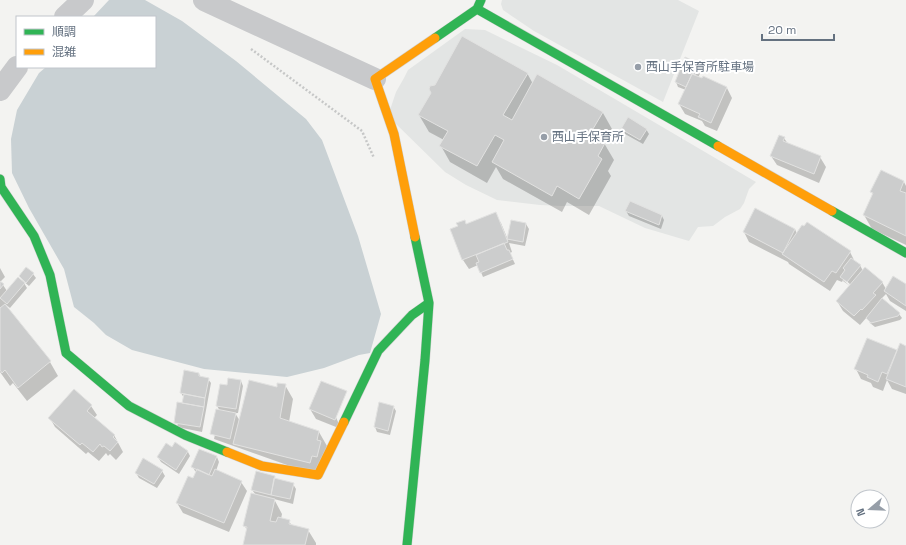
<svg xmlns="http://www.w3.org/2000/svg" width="906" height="545" font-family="'Space Grotesk','Noto Sans JP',sans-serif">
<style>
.built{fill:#e3e5e4}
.water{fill:#c9d1d4}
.shadow{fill:#0003;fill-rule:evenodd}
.building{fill:#cccdcd;stroke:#e2e2e1}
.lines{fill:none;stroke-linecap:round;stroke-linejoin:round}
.fast-casing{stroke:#cfcfcf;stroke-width:10}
.slow-casing{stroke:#cfcfcf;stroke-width:10}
.path{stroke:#c6c7c7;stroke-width:2.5;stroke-dasharray:2 2;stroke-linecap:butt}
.street{stroke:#c8c9cb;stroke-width:22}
.fast{stroke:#30b455;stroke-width:9}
.slow{stroke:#ff9f0a;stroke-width:9}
.poi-dot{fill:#969ea8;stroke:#fff;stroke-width:1.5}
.labels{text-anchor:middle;stroke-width:4;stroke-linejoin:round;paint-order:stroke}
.poi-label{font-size:12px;fill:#647180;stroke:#fff;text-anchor:start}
</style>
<rect width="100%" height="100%" fill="#f3f3f1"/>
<path class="built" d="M502,0H678L699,11L663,102L534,31L503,10L501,4Z
M465,29L485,30L557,65L756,182L749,189L744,203L740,209L725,217L713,226L698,227L689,241L645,228L599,206H561L540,205L497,200L466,185L445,172L393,121L390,110L396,92L404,78L408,70Z"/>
<path class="water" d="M109,0H145L182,21L236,61L306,119L322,140L358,236L381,314L370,353L359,355L324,368L287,377L204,369L132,350L106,335L94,323L74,307L64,269L29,208L12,173L11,139L17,110L39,73L46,67H155V17H93Z"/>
<path class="shadow" d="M699,65L702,69L698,78L702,80L703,77L727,88L732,98L717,131L705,126L702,121L685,114L679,104L686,90L678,87L676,82Z
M527,73L533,84L603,113L612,129L604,143L614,160L608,171L611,176L589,215L567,202L562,212L503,179L496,167L487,183L450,162L441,146L444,140L429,132L419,115Z
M622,129H646L649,134L643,144L625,134Z
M784,138L788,144L820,157L826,167L819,183L777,165L771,156Z
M881,171L904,182L906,186V245L872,229L864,215L873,195L871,192Z
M626,211L662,216L664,220L661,229L629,216Z
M495,214L501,223L508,240L512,221L526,224L529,229L525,246L509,243L512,252L510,253L515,264L483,277L478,265L469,269L463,260L451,230Z
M795,229L797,234L850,252L855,262L860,265L863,271L882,282L886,289L906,285V311L890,301L886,294L881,299L899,314L902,318L900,320L875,327L870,323L867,317L860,325L843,311L837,301L850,286L843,280L842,282L837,280L830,291L789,264L788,262L749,242L744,232ZM843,278L851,285L850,286L843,281Z
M0,268L5,277L0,282L3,285L7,291L24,283L27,288L10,308L5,304V305L50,362L58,376L27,401L13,383L10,386L0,372Z
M26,268L33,274L36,278L29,286L23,281L20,276Z
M868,340L898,351L906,347V394L892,389L887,380L883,391L873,387L871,383L861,379L856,369Z
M185,371L199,374L201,377L208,379L211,383L202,432L177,427L184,398L181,393Z
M241,381L243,386L238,413H235L240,421L277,388L285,385L293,399L289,422L319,432L327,446L318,476L214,439L220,411L217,406L228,386Z
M321,382L341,429L316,419L310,409Z
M74,390L91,406L97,415L94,418L114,435L123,452L116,460L110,454L108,456L106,453L99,461L88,452L86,454L55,427L50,418Z
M393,406L396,411L390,435L377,432L375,427Z
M175,444L188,452L190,456L179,474L161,462L158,457L173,448Z
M217,457L219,462L216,471L241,482L247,491L229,532L183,513L177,503L194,479L197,472L195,471L193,467Z
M162,471L165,476L157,488L139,478L136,473Z
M293,484L296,489L293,504L274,499L282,514L281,519L289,521L292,526L308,530L316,543V545H244L247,531L245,526L256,495L252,490Z"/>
<path class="building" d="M462,36L528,73L503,115L512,120L537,74L603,112L590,134L605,143L598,156L602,159L579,199L557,186L552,196L492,162L504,140L495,135L477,166L439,146L448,131L418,115L431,93L429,89L430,86L435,85Z
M685,57L700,64L695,75L692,74L686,87L675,82Z
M692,74L702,78L703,76L727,87L711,123L698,117L700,114L678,104Z
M628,117L647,129L640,140L621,129Z
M779,135L785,137L783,141L821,156L814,174L770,156Z
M881,170L904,181L900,191L906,193V236L863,215L873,193L870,192Z
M630,201L662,215L659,225L625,211Z
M755,208L795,229L783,253L743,232Z
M496,212L508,242L462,260L450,229L458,226L456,223L465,220L466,224Z
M511,220L526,223L523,242L507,239Z
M807,222L851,251L836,273L832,271L824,282L782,254L802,225L804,226Z
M504,243L507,250H509L513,259L480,273L476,263L479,262L476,255Z
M851,258L861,265L847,282L840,277L845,270L843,268Z
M26,267L34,273L26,283L19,276Z
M865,267L883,282L873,293L876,295L862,310L861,309L854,316L836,301Z
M893,276L906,284V306L884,291Z
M18,277L25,283L7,304L0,298Z
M0,281L4,284L0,289Z
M882,298L900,313L898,316L871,323L866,318Z
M5,304L51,361L18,388L5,370L2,373L0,370V308Z
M867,338L897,350L887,374L882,372L878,382L867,377L868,375L854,369Z
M900,343L906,346V387L886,379Z
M184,370L199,373V376L209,378L205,398L180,393Z
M228,378L241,380L236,409L216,406L220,384L227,385Z
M249,380L277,387V383L286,384L280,418L319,431L317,440L321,441L317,457L312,456L310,463L233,444Z
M321,381L347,391L335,420L309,409Z
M74,389L92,405L87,411L115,435L113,437L118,442L110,451L104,446L102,447L100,444L93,452L82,443L80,445L48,418Z
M184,394L205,398L204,407L182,403Z
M177,402L204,407L200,427L174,423Z
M379,402L394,406L388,431L374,427Z
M216,409L236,413L230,439L210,434Z
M175,442L188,451L176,470L157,457L166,443L172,447Z
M199,449L217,456L209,475L191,467Z
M143,458L163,470L154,484L135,473Z
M197,469L212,476L215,469L242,481L224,523L176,503L188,476L193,478Z
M256,471L275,476L271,495L251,490Z
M274,478L294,483L290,499L271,495Z
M251,493L275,499L270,521L276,522L278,517L290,520L289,524L309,529L305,545H243L247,527L243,526Z"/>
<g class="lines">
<defs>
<path id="fast" d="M477,9L718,146
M435,38L477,9L481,0
M0,179L1,187L34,236L50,275L66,353L129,406L185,435L227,452
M832,211L906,253
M344,422L378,351L412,315L429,303
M407,545L425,360L429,303L415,237"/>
<path id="slow" d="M718,146L832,211
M415,237L394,134L375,79L435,38
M227,452L262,466L318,475L344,422"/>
</defs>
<use href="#fast" class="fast-casing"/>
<use href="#slow" class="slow-casing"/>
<path class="path" d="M251,49L362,131L374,158"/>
<path class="street" d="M204,0L375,79
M65,17L83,0
M0,90L17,67"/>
<use href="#fast" class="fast"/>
<use href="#slow" class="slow"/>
</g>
<g class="poi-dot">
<circle cx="638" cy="67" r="4"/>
<circle cx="544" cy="137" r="4"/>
</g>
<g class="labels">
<g class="poi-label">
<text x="646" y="71">西山手保育所駐車場</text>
<text x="552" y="141">西山手保育所</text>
</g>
</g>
<rect x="16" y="16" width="140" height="52" fill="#ffffff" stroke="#c1c6cc"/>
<rect x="24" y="29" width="20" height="6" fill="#30b455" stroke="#c1c6cc"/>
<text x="52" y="36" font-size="12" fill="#647180">順調</text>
<rect x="24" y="49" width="20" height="6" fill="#ff9f0a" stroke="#c1c6cc"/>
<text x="52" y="56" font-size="12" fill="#647180">混雑</text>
<g transform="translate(870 509) rotate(251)"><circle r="19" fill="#ffffff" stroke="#c1c6cc"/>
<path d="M0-3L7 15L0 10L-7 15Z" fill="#969ea8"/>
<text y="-6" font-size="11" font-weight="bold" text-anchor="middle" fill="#647180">N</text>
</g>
<path d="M762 34v6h72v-6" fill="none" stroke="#647180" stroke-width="2"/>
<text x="768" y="34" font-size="12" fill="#647180" stroke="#ffffff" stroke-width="3" paint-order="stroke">20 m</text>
</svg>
